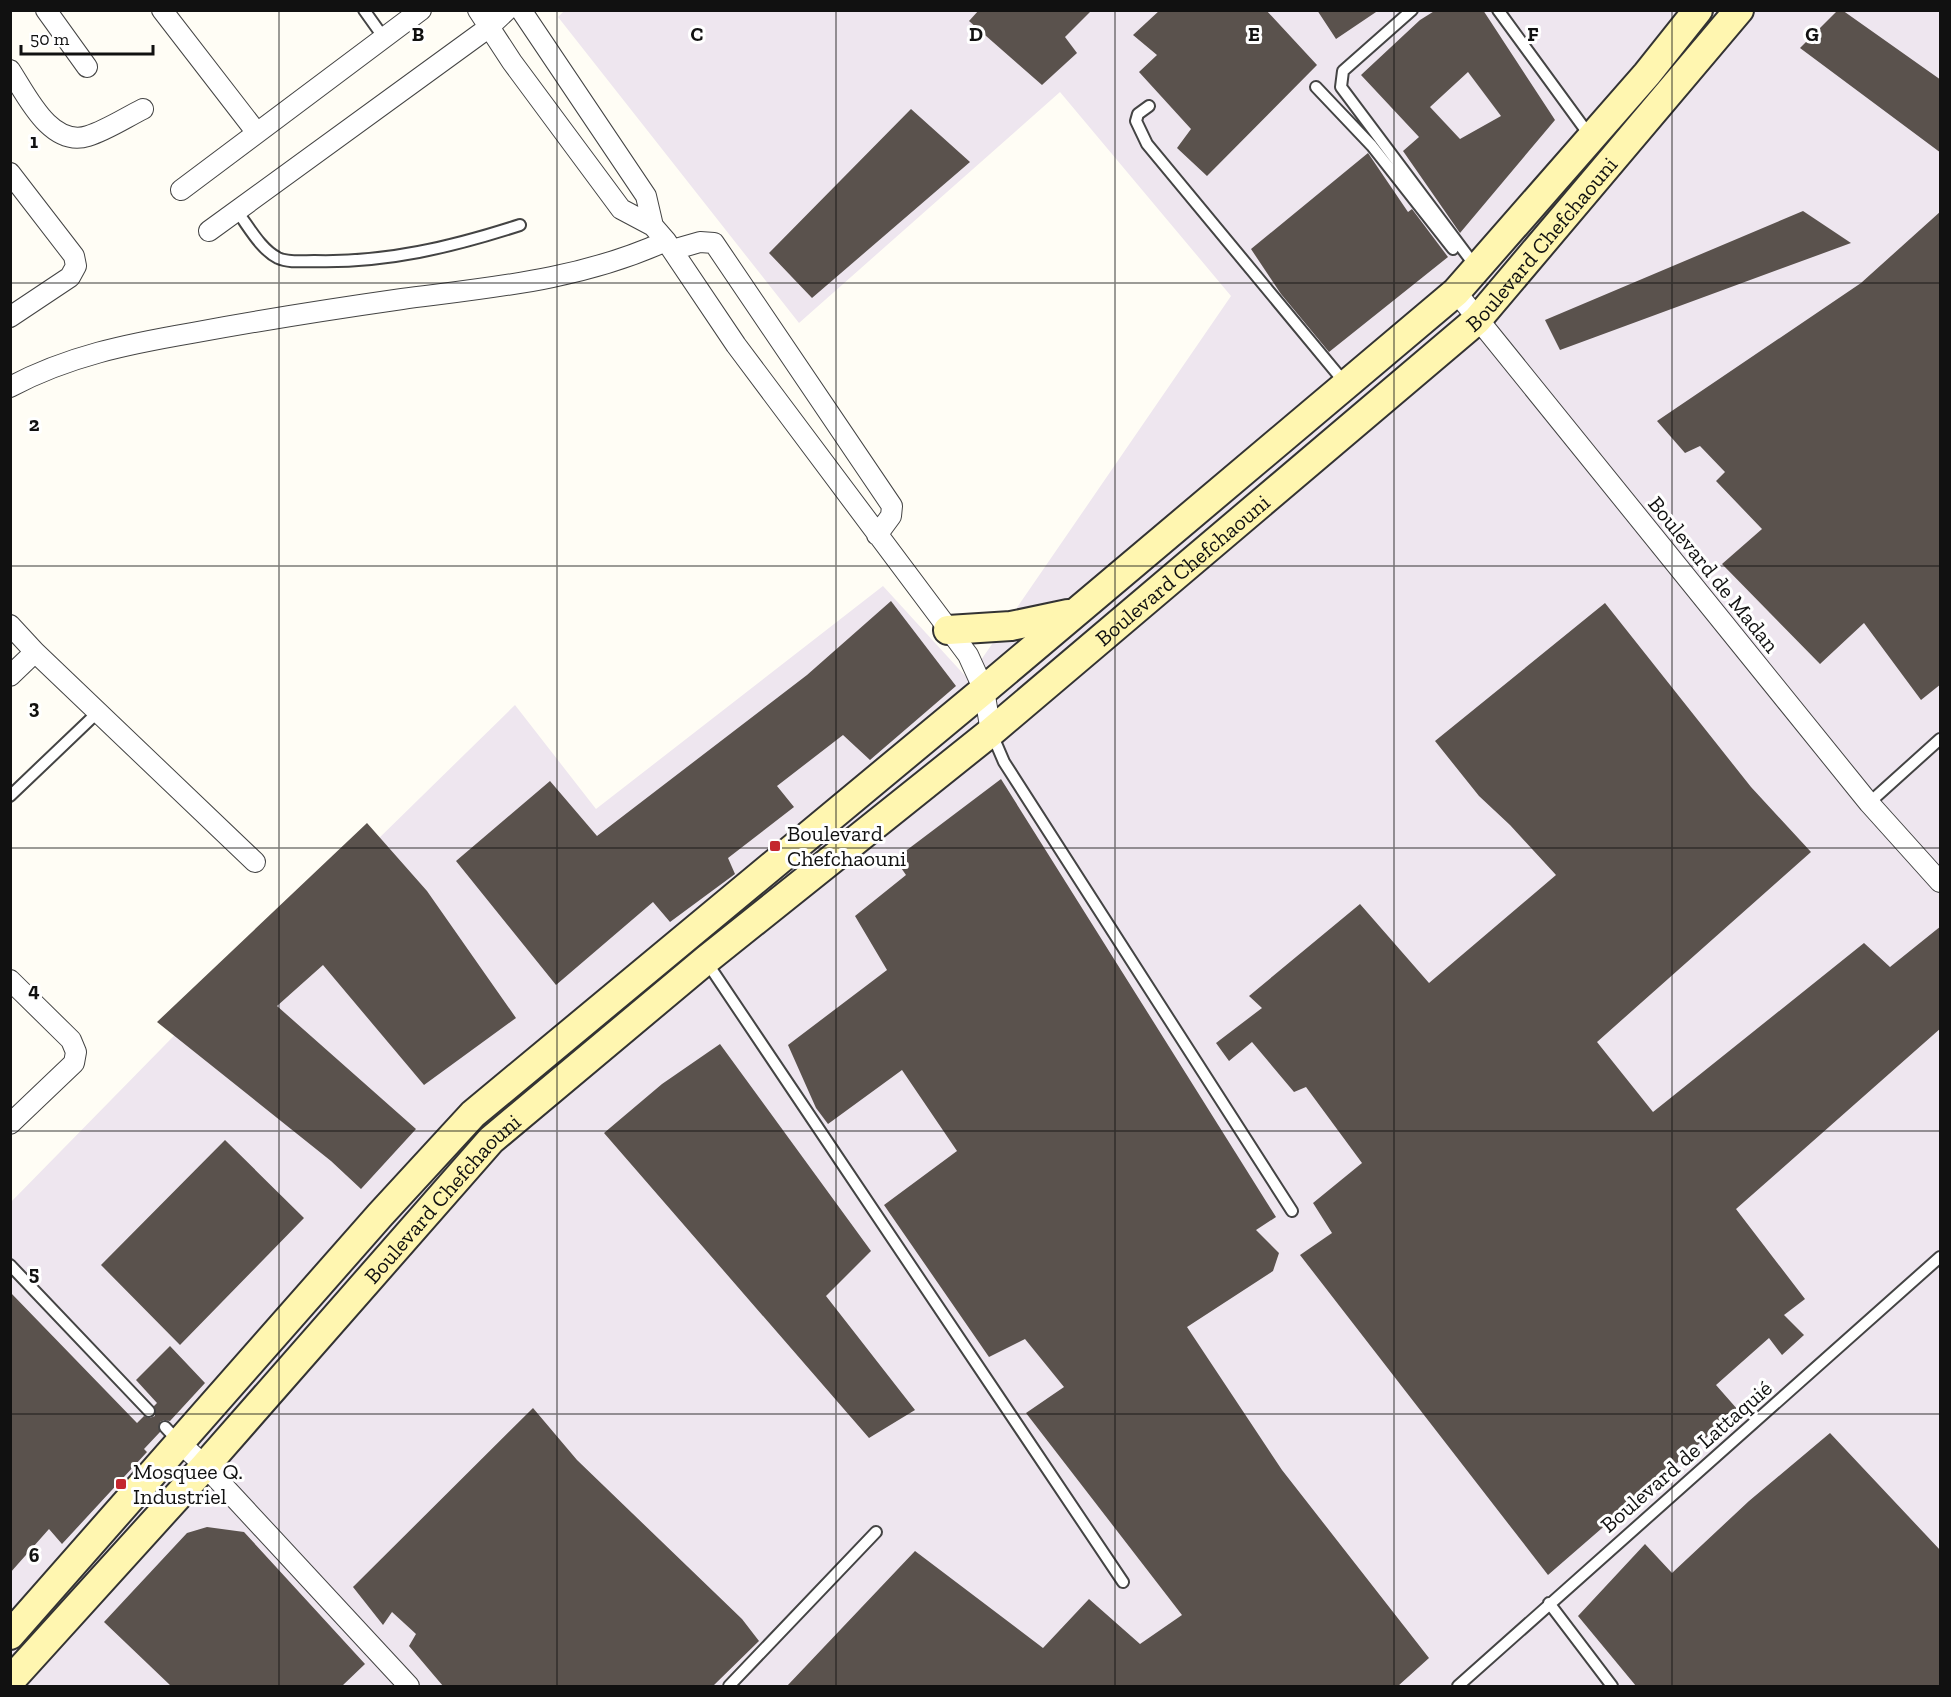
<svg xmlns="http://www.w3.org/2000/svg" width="1951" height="1697" font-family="'Zilla Slab',serif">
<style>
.industrial{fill:#eee6ef}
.building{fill:#5a524d;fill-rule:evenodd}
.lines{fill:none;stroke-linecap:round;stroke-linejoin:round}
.lane-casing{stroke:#444;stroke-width:14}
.street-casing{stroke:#444;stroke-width:22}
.secondary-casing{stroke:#333;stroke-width:32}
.lane{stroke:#fff;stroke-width:10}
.street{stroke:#fff;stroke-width:20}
.secondary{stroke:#fff6b0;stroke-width:28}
.grid{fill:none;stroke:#111;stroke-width:1.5;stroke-opacity:0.55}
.poi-dot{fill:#c4262e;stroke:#fff;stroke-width:2}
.labels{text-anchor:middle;stroke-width:6;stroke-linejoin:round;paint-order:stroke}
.street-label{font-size:22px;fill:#111;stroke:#fff}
.poi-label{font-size:22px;fill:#111;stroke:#fff;text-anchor:start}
.grid-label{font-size:20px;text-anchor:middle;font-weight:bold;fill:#111;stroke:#fff;stroke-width:6;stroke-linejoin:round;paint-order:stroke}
</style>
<rect width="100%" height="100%" fill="#fffdf5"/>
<path class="industrial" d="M564,11H1940V1686H11L10,1203L314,893L373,844L515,705L596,809L883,586L968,679L1231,296L1060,92L799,323L558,17Z"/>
<path class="building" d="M979,10H1092L1065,37L1077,53L1042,85L969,21Z
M1160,10H1266L1317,65L1207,176L1177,148L1191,129L1139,72L1157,55L1133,35Z
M1317,10H1379L1336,39Z
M1436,10H1483L1555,120L1460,233L1403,151L1419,137L1361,75L1420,20ZM1468,72L1501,116L1460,139L1430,107Z
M1838,10H1842L1941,80V153L1800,48Z
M911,109L970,162L812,298L769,253Z
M1368,153L1408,212L1412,209L1448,257L1329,352L1281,294L1251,249Z
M1803,211L1851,243L1560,350L1545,320Z
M1941,211V684L1921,700L1864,623L1820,664L1722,564L1762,529L1716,481L1725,472L1700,446L1685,453L1657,421L1861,283Z
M891,601L956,686L870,760L843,735L777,786L794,807L728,858L735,874L670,922L653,902L556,985L456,861L550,781L597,836L807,675Z
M1605,603L1751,787L1811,852L1597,1042L1653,1112L1864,943L1890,967L1941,926V1028L1736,1209L1805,1299L1784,1315L1804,1335L1782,1355L1769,1338L1716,1385L1738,1410L1548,1575L1300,1255L1332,1233L1313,1203L1362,1163L1306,1087L1294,1092L1252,1042L1229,1061L1216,1043L1262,1008L1249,996L1360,904L1429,983L1556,875L1510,825L1479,796L1435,741Z
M1001,779L1276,1217L1256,1230L1279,1253L1273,1271L1187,1327L1282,1470L1429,1658L1398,1686H787L915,1551L1043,1648L1089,1599L1140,1644L1182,1615L1026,1413L1064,1387L1025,1339L989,1357L884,1205L957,1151L902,1070L828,1124L816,1108L788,1045L887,970L855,916L906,875L895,859Z
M367,823L427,891L516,1018L424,1085L323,965L277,1006L416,1129L361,1189L331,1161L157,1022Z
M720,1044L871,1251L826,1296L915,1410L869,1438L604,1133L662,1084Z
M225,1140L304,1218L180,1345L101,1265Z
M10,1292L137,1423L144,1416L150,1418L155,1416L154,1406L157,1403L136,1380L170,1346L205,1383L170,1421L164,1420L160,1422V1432L144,1449L147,1452L62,1544L49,1529L10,1573Z
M533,1408L577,1460L742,1619L759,1641L713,1686H443L409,1646L416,1634L392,1612L383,1625L353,1587Z
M1830,1433L1941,1551V1686H1636L1578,1616L1645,1544L1672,1573L1749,1501Z
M207,1527L244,1532L365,1664L342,1686H171L104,1622L187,1533Z"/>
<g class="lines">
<defs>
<path id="lane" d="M364,10L384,38
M1412,10L1343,71L1341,87L1476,267
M1498,10L1590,136
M1316,87L1372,146L1453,249
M1149,106L1138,114L1136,121L1147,144L1345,383
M236,210C248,225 260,249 278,258C289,263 303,261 314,261C386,263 452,247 520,225
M992,734L1004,762L1292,1211
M10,796L98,712
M1869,803L1940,739
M706,961L1123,1582
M10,1265L149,1411
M165,1427L179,1442
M1549,1603L1612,1686
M729,1686L876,1532
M1458,1686L1940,1257"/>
<path id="street" d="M46,10L87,67
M162,10L257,133
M478,10L512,62L621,209L653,226L666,241L736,345L968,655L984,690L991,732
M521,10L646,196L653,226
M10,70C26,94 50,148 88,136C107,130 125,118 143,109
M10,173L74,256L76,266L70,277L10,317
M181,190L421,10
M209,231L488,28L507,10
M672,250L700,242L714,243L892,506L891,516L877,535
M1456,292L1869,803L1940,882
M10,387C68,356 128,344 192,333C262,320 332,309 402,299C494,287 580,280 666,241
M10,625L35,652L255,862
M10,676L35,652
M10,980L71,1040L76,1052L74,1063L10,1124
M181,1444L205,1466L409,1686"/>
<g id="secondary">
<path d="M948,630L1011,626L1068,614"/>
<path d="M10,1635L380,1215L473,1114L984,690L1456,292L1647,74L1698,10"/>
<path id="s1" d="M10,1681L205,1466L491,1140L706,960L991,732L1477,320L1739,10"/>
</g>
</defs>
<use href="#lane" class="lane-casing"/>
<use href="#street" class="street-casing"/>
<use href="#secondary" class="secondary-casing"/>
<use href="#lane" class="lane"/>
<use href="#street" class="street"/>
<use href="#secondary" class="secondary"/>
</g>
<path class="grid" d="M279,10V1686M557,10V1686M836,10V1686M1115,10V1686M1394,10V1686M1672,10V1686M10,283H1940M10,566H1940M10,848H1940M10,1131H1940M10,1414H1940"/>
<g class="poi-dot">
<rect x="769" y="840" width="12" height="12" rx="3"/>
<rect x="115" y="1478" width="12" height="12" rx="3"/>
</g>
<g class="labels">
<g class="street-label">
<text dy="8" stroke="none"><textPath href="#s1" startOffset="2106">Boulevard Chefchaouni</textPath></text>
<text dy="8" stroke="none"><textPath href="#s1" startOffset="1620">Boulevard Chefchaouni</textPath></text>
<text transform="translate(1714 574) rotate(51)" y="8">Boulevard de Madan</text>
<text dy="8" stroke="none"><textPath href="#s1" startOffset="648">Boulevard Chefchaouni</textPath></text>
<text transform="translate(1686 1456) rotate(-41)" y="8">Boulevard de Lattaquié</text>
</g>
<g class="poi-label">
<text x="787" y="841">Boulevard<tspan x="787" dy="25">Chefchaouni</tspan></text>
<text x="133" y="1479">Mosquee Q.<tspan x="133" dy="25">Industriel</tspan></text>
</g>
</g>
<g class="grid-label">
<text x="418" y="41">B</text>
<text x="697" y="41">C</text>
<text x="976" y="41">D</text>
<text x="1254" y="41">E</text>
<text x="1533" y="41">F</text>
<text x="1812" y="41">G</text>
<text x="34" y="148">1</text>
<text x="34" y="431">2</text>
<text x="34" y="714">3</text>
<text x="34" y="997">4</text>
<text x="34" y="1280">5</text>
<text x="34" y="1562">6</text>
</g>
<rect width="1951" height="1697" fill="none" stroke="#111111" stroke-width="24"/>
<path d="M21 45v9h132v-9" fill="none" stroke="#111111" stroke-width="3"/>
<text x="30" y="45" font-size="18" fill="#111111" stroke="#ffffff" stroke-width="4.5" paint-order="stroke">50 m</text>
</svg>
